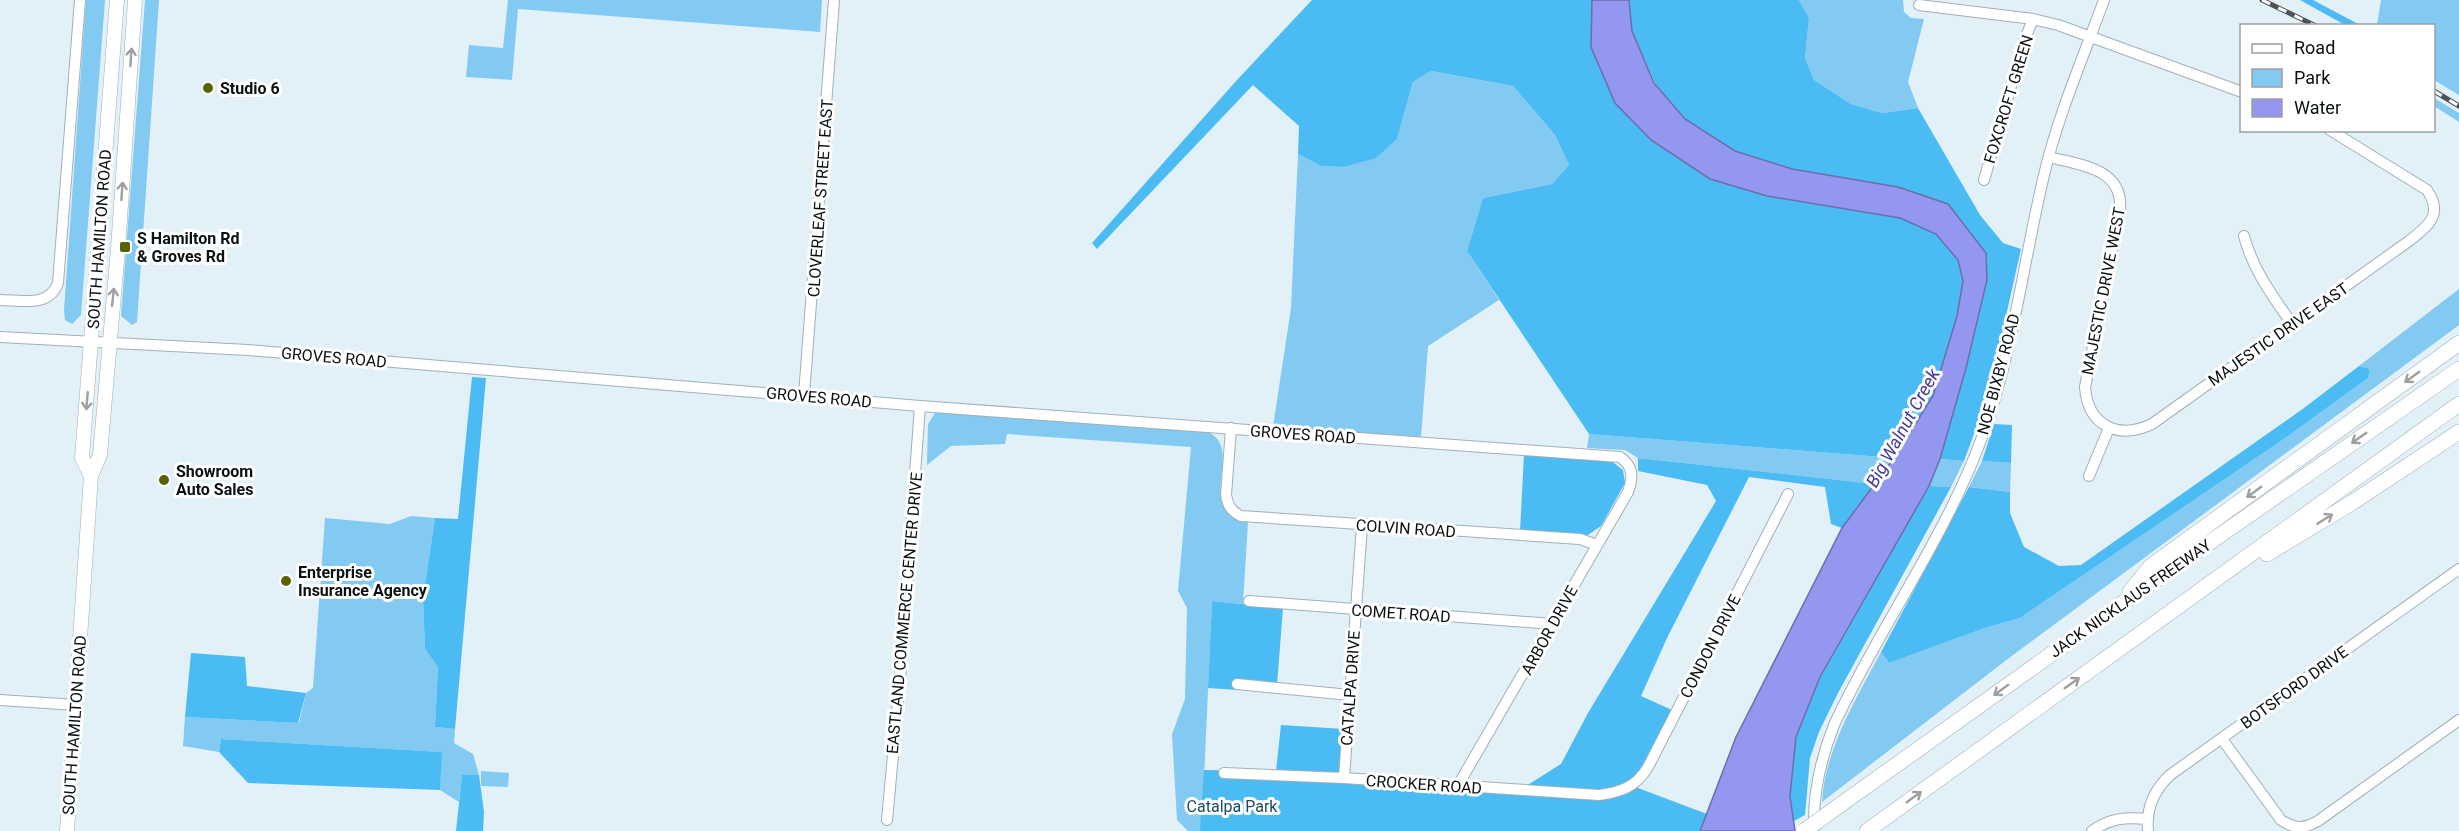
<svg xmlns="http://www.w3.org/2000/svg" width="2459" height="831" font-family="Roboto,sans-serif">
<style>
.green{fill:#82caf1}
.forest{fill:#4bbbf3}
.water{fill:#9397f0;stroke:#6a6ead;stroke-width:1.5}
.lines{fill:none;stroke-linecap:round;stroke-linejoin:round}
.minor-casing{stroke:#a2afb7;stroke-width:12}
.major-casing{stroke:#a2afb7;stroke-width:15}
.highway-casing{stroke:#a2afb7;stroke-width:16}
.minor{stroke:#fff;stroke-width:10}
.major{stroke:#fff;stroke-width:14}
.highway{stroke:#fff;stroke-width:15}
.rail-casing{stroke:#4c5458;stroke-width:5}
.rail{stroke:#fff;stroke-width:3;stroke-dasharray:9;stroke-linecap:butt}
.highway-bridge-casing{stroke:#a2afb7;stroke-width:16;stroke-linecap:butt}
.highway-bridge{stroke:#fff;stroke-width:15}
.oneway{stroke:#9d9fa0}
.poi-dot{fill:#576202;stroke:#fff;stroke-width:2}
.labels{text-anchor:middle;stroke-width:6;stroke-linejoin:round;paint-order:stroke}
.poi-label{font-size:16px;font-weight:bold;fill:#0a0f11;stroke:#fff;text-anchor:start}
.street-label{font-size:16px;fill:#0a0f11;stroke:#fff}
.park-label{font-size:16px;fill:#1c4a61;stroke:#fff}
.water-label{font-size:18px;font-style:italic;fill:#413a9f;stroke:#fff}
</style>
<rect width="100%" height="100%" fill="#e2f0f8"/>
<path class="green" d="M86,0H105L81,315L72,324L65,320L64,310Z
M145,0H159L137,322L132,325L121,316Z
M508,0H822L820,32L518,9L512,80L466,77L469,45L503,48Z
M1799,0H1903L1904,12L1911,18L1924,19L1908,82L1918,108L1882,113L1851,104L1814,80L1805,58L1809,18Z
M2381,0H2459V95L2434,80V26L2377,25Z
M1431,71L1513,86L1555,135L1569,165L1552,184L1483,198L1467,251L1499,300L1428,346L1421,437L1273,427L1291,308L1298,154L1321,166L1343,167L1397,139L1413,82Z
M2434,98L2459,113V122L2434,106Z
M2459,289V325L2009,658L1822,802C1825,749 1856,699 1881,652L1889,663L1985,628L2020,618L2281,441L2368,378L2370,369L2359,366Z
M945,411L1203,430C1251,446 1189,507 1248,522L1243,604L1212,601L1204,779L1700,811L1688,831H1188L1177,820L1172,734L1185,699L1187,608L1178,591L1191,447L1007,434L1005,444L951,446L927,465L928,424L935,413Z
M1589,434L1894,458L1875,484L1638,458L1625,450L1587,448Z
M1940,459L1964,461L1951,487L1929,486Z
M1982,461L2011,463L2010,492L1969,487Z
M411,516L435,518L423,598L425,649L438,667L435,727L455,729L454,743L473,754L479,775H462L459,802L440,790L441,752L221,739L219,752L183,746L185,717L299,723L306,693L313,688L325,518L390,524Z
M481,771L509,773L508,787L481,786Z"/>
<path class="forest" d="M1312,0H1592L1591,47L1651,140L1711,179L1767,196L1900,218L1936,234L1958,260L1963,281L1957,316L1933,396L1894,458L1589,434L1467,251L1483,198L1552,184L1569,165L1555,135L1513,86L1431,71L1413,82L1397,139L1376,158L1343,167L1321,166L1298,154L1299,126L1253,85L1097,249L1092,243L1237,80Z
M1629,0H1799L1809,18L1805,58L1814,80L1851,104L1882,113L1918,108L1980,215L2003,243L2021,249L1988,396L1964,461L1940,459L1966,368L1987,280L1986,253L1792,169L1735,151L1685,119L1655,83L1632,31Z
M2300,0H2313L2360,25H2345Z
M2359,366L2370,369L2368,378L2281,441L2020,618L1985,628L1889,663L1881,652L1969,487L2010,492V513L2024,547L2059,566L2081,565L2304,408Z
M472,377L486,378L455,729L435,727L438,667L425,649L423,598L435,518L458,519Z
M1994,424L2012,425L2011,463L1982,461Z
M1524,454L1610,460L1623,470L1625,483L1601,526L1588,535L1520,532Z
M1638,458L1875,484L1842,528L1831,524L1825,487L1749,477L1667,638L1641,696L1672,710L1638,788L1707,814L1700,831H1200L1204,770L1276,771L1281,725L1344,729L1341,775L1526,786L1561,764L1588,713L1716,501L1707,485L1638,471Z
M1929,486L1951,487L1838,693L1819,732L1810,758L1805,815L1794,821L1790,796L1796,737L1820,678Z
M1212,601L1283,608L1277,685L1236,682L1237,690L1208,688Z
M191,653L245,657L247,686L306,693L298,723L185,717Z
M221,739L442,752L440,790L248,783L219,752Z
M462,775H479L484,812L483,831H456Z"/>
<path class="water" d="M1592,0H1629L1632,31L1654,83L1685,119L1735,151L1792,169L1898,187L1948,204L1986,253L1987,280L1966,368L1940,459L1929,486L1820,677L1796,737L1790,796L1795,831H1700L1736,737L1842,528L1894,458L1933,396L1957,316L1963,281L1958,260L1936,234L1900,218L1767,196L1710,179L1651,140L1615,103L1591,47Z"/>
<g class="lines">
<defs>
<path id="minor" d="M1919,5L2033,19L2058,25L2242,92
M2049,157C2080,165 2123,168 2120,209L2085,387C2088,426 2118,440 2152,424L2409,241C2428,226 2444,215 2427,190L2330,130
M1984,180L2023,44L2033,19
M2244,236C2253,270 2272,295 2292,324
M0,300C21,300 49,308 58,283L80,0
M0,337L248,350L920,406L1620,457C1634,467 1633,477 1628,492L1457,787
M804,395L834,0
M1231,428L1226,495C1228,506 1231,511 1241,516L1580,539L1597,545
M2089,476L2109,428
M1249,601L1553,624
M1237,684L1350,695
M0,700L76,705
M2222,739L2281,820C2294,829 2304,829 2318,821L2459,720
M1224,773L1344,778L1599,795C1621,792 1636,787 1648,767L1788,494
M1344,778L1362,525
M887,820L900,679L920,406
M1814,828C1813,792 1821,758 1834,725C1879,628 1944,540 1981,440C2013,355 2023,263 2044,175C2058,115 2083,58 2104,0
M2092,831C2110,818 2125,817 2147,819
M2148,831C2146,809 2154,790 2170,775L2459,569"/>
<path id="major" d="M91,476L82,458L117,0
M67,831L91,476L100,455L118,249L135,0"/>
<path id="highway" d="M2267,554L2353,502L2459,432
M2130,592L2151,566L2459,343
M1840,805L2147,586L2459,369
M1867,831L2459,404"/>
</defs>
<use href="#minor" class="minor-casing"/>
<use href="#major" class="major-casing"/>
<use href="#highway" class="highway-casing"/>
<use href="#minor" class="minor"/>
<use href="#major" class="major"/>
<use href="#highway" class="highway"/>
<defs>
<path id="rail" d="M2262,0L2316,26
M2434,91L2459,106"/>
</defs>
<use href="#rail" class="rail-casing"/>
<use href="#rail" class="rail"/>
<defs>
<path id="highway-bridge" d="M1804,831L1840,805"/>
</defs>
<use href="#highway-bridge" class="highway-bridge-casing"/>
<use href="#highway-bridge" class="highway-bridge"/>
</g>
<defs><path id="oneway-shaft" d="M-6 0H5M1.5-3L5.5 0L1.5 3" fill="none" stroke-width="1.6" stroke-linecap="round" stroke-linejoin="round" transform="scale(1.5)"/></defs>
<g class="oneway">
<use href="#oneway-shaft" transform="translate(131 57) rotate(-86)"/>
<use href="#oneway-shaft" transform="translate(122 191) rotate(-86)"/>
<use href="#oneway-shaft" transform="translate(113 297) rotate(-84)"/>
<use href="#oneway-shaft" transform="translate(2412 377) rotate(144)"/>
<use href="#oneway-shaft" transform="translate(87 401) rotate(95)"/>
<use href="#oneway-shaft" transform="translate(2359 438) rotate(145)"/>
<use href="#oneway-shaft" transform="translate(2254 492) rotate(144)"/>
<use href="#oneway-shaft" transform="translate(2325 519) rotate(-32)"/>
<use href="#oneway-shaft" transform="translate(2072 683) rotate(-35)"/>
<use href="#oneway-shaft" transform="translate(2001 690) rotate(144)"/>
<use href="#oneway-shaft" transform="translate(1914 797) rotate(-36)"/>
</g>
<g class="poi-dot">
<circle cx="208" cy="88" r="6"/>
<rect x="119" y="241" width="12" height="12" rx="3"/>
<circle cx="164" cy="480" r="6"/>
<circle cx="286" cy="581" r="6"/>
</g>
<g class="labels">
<g class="poi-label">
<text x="220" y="94">Studio 6</text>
<text x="137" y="244">S Hamilton Rd<tspan x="137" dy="18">&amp; Groves Rd</tspan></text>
<text x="176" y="477">Showroom<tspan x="176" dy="18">Auto Sales</tspan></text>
<text x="298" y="578">Enterprise<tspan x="298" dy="18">Insurance Agency</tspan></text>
</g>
<g class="street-label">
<text transform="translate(2008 99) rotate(-73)" y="6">FOXCROFT GREEN</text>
<text transform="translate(820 198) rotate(-86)" y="6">CLOVERLEAF STREET EAST</text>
<text transform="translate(99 239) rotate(-86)" y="6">SOUTH HAMILTON ROAD</text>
<text transform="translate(2103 291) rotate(-79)" y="6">MAJESTIC DRIVE WEST</text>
<text transform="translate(2278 334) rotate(-35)" y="6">MAJESTIC DRIVE EAST</text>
<text transform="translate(334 357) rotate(5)" y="6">GROVES ROAD</text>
<text transform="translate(1998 374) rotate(-75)" y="6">NOE BIXBY ROAD</text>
<text transform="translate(819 397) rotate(5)" y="6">GROVES ROAD</text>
<text transform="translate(1303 434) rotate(4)" y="6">GROVES ROAD</text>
<text transform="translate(1406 528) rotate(4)" y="6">COLVIN ROAD</text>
<text transform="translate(2130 598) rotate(-35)" y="6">JACK NICKLAUS FREEWAY</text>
<text transform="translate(904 613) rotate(-85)" y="6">EASTLAND COMMERCE CENTER DRIVE</text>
<text transform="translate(1401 613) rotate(4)" y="6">COMET ROAD</text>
<text transform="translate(1549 630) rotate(-61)" y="6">ARBOR DRIVE</text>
<text transform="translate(1710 646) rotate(-63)" y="6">CONDON DRIVE</text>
<text transform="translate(2294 687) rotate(-36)" y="6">BOTSFORD DRIVE</text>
<text transform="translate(1350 688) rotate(-86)" y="6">CATALPA DRIVE</text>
<text transform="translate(74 725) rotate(-86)" y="6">SOUTH HAMILTON ROAD</text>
<text transform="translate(1424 784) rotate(4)" y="6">CROCKER ROAD</text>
</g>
<g class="park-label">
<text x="1232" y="812">Catalpa Park</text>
</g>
<g class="water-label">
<text transform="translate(1903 428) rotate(-61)" y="6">Big Walnut Creek</text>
</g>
</g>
<rect x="2240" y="24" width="195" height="108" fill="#ffffff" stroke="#9d9fa0" stroke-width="1.5"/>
<rect x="2252" y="44" width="30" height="9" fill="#ffffff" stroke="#9d9fa0" stroke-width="1.5"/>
<text x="2294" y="54" font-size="18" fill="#0a0f11">Road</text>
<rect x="2252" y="69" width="30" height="18" fill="#82caf1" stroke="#9d9fa0" stroke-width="1.5"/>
<text x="2294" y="84" font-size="18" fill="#0a0f11">Park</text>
<rect x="2252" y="99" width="30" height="18" fill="#9397f0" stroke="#9d9fa0" stroke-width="1.5"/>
<text x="2294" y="114" font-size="18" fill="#0a0f11">Water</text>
</svg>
